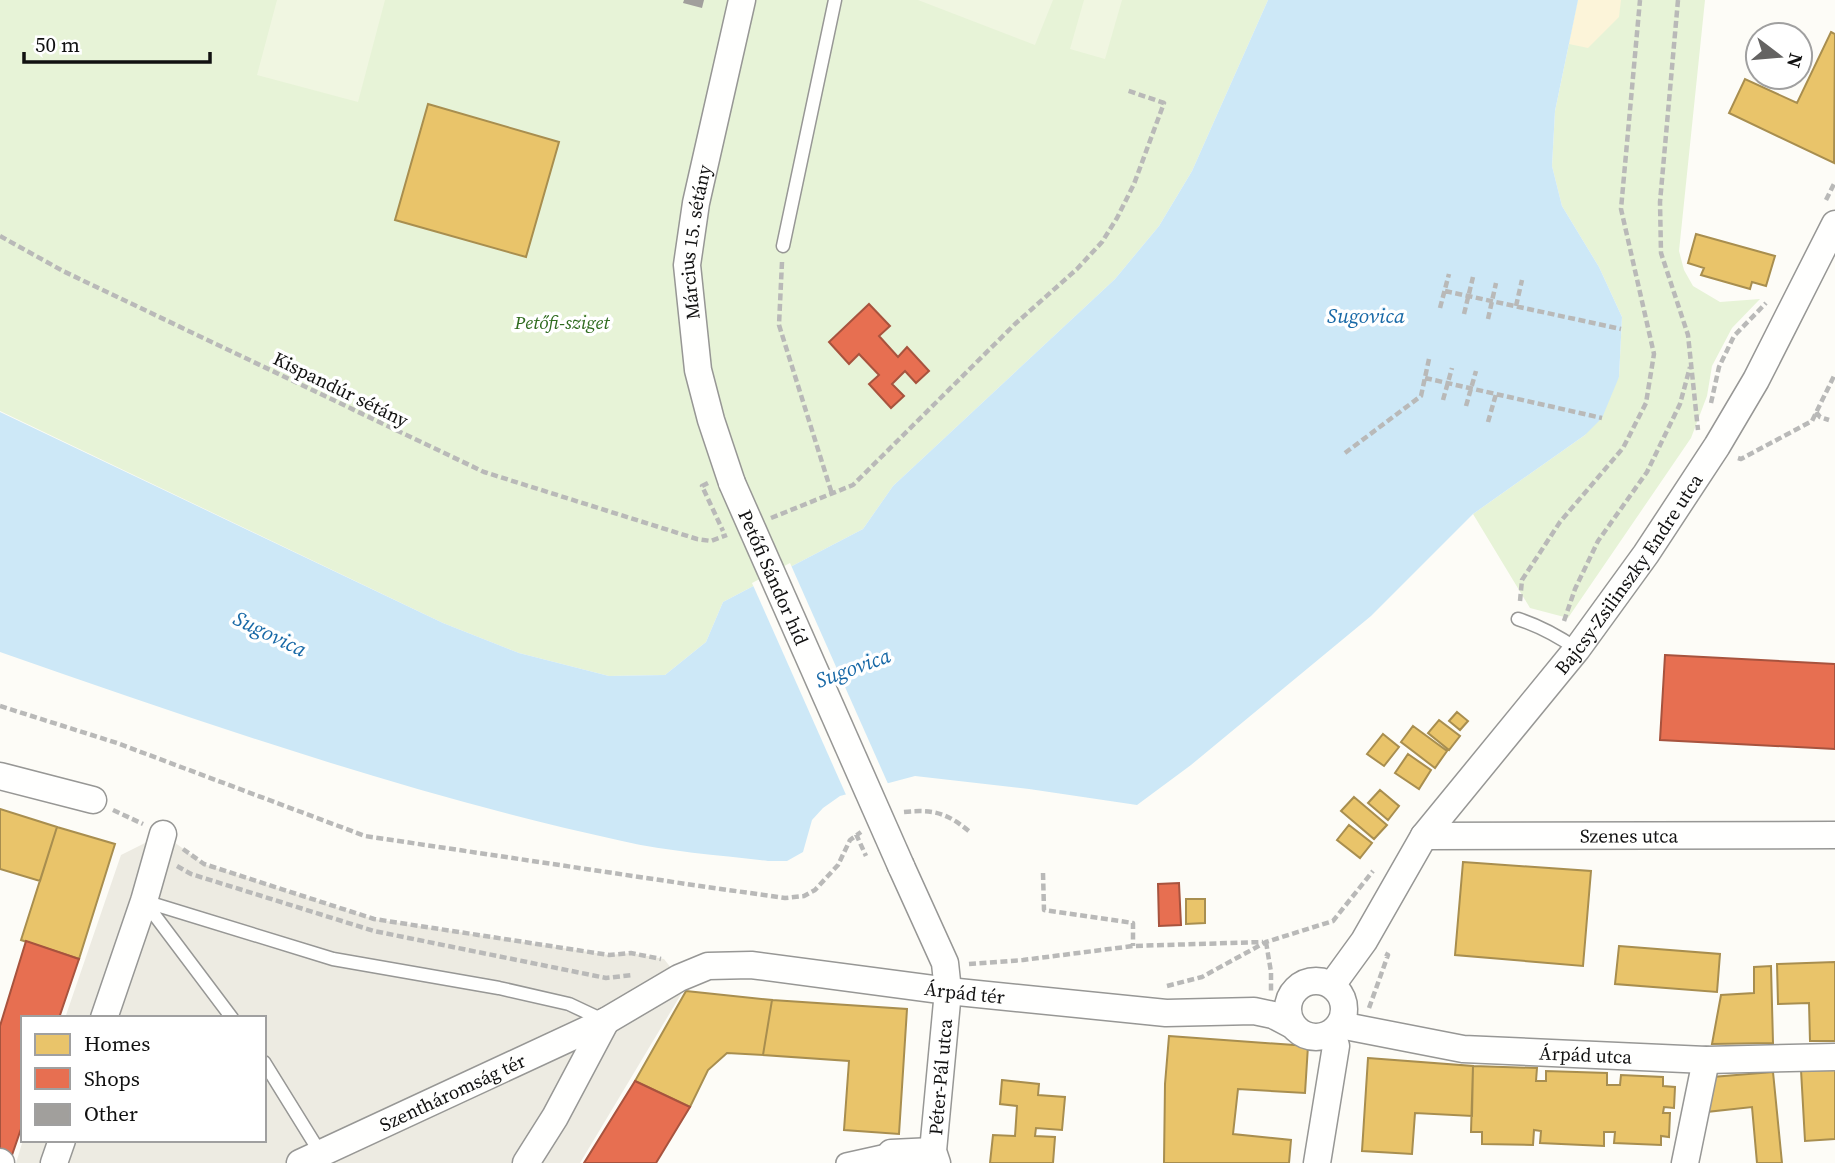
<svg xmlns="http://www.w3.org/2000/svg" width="1835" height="1163" font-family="'Source Serif 4',serif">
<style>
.green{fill:#e7f3d7}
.sand{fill:#fcf4d9}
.pitch{fill:#f0f6e1}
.plaza{fill:#edebe2}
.water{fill:#cde8f7}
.pier{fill:#fdfcf7}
.homes{fill:#e9c46a;stroke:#a88e4f;stroke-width:2}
.shops{fill:#e76f51;stroke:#a7533e;stroke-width:2}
.building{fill:#a19f9c}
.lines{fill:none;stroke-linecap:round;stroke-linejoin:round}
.service-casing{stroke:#979795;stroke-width:15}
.pedestrian-casing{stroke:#979795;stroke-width:22}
.minor-casing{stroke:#979795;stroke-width:29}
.path{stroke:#b9b9b8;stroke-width:4.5;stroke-dasharray:7 3.5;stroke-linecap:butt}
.service{stroke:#fffffe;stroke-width:12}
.pedestrian{stroke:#fffffe;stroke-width:19}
.minor{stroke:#fffffe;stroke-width:26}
.minor-bridge-casing{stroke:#979795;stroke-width:29;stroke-linecap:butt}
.minor-bridge{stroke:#fffffe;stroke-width:26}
.labels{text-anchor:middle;stroke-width:7;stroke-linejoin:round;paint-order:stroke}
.street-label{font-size:19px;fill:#111;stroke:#fff}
.park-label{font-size:19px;font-style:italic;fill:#2f6b1f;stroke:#fff}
.water-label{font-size:21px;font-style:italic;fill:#1768a6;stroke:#fff}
</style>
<rect width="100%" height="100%" fill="#fdfcf7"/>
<path class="green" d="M0,0H1268L1192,171L1159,226L1115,279L893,486L863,529L723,602L706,642L665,675L609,676L519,653L443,623L0,411Z
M1578,0H1705L1679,251L1684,270L1693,286L1720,302L1760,299L1732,328L1712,366L1707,396L1691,438L1568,618L1530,608L1473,514L1585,435L1619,377L1622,317L1599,267L1562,206L1552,166L1555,111Z"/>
<path class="sand" d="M1578,0H1621L1619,17L1588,48L1569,44Z"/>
<path class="pitch" d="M277,0H385L358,102L257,75Z
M918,0H1053L1035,45Z
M1084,0H1122L1105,59L1070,49Z"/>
<path class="plaza" d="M163,834L204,864L374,919L609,955L631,953L664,959L679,978L683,991L580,1163H16L23,1140H264V1018H65L121,855Z"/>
<path class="water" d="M1268,0H1578L1555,111L1552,166L1562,206L1599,267L1622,317L1619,377L1602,418L1585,435L1473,514L1371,616L1191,765L1137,805L1029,789L915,776L840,796L823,808L812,820L803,852L787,861H768C720,855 669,852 622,841C410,795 204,723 0,652V412L443,623L519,653L609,676L665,675L706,642L723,602L863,529L893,486L1115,279L1159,226L1192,171Z"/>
<path class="pier" d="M790,563L889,786L847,797L752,583Z"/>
<path class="homes" d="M1831,32L1835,34L1834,163L1729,113L1745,79L1797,103Z
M428,104L559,142L526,257L395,220Z
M1696,234L1775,256L1766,286L1752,282L1750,289L1701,275L1704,268L1688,263Z
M1457,712L1468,721L1460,730L1449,721Z
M1439,720L1460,736L1449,750L1428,733Z
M1413,726L1447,751L1435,768L1401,742Z
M1383,734L1399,747L1384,766L1367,754Z
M1408,754L1431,770L1419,789L1395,773Z
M1380,790L1399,806L1388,820L1368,803Z
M1354,797L1387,825L1374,839L1341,811Z
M0,809L57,827L40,881L0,869Z
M1349,825L1372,843L1360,858L1337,840Z
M57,827L115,844L79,959L21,940Z
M1463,862L1591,871L1583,966L1455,955Z
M1186,899H1205V923L1186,924Z
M1619,946L1720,954L1717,992L1615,984Z
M1835,962V1041H1810L1809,1003L1778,1004L1777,964Z
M1771,966L1773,1043L1712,1044L1721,995L1754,993V967Z
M686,991L772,1000L763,1055L727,1053L708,1070L690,1107L635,1081Z
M772,1000L907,1009L899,1134L844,1130L849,1061L763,1055Z
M1169,1036L1308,1046L1305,1093L1238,1089L1233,1134L1291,1140L1289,1163H1164L1165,1084Z
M1368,1058L1473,1066L1472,1116L1415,1113L1412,1154L1362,1151Z
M1473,1066L1537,1068L1536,1081H1546V1071L1607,1073V1085H1620L1621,1075L1663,1077V1086L1675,1087L1674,1108L1664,1107L1663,1113H1670L1669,1137L1661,1136V1145L1614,1143L1615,1132H1604V1146L1540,1143L1541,1131L1534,1130L1533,1145L1482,1144V1132H1471Z
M1835,1068V1139L1805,1141L1801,1070Z
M1773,1072L1782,1163H1757L1752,1107L1706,1112L1712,1077Z
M1002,1080L1039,1084L1038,1095L1065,1097L1062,1130L1036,1128L1035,1136L1055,1137L1053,1163H990L993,1135L1015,1136L1017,1106L1000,1104Z"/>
<path class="shops" d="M869,304L890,326L879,336L898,357L907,347L929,371L916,383L905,371L892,384L904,396L891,408L869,384L879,375L859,354L849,364L829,342Z
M1665,655L1835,664V749L1660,740Z
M1179,883L1181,925L1159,926L1158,884Z
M26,941L79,959L59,1018H23V1123L11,1158L0,1150V1026Z
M635,1081L690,1107L656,1163H584Z"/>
<path class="building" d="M684,0H704L702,8L683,3Z"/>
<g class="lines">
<defs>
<path id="service" d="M783,246L835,0
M1518,619C1540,626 1558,636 1577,649
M144,901L333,959L499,988L569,1004L603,1020
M144,901L232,1018
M264,1062L321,1154"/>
<path id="pedestrian" d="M846,1163L891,1153"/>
<g id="minor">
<path id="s1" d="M732,483L711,420L698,370L687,265L696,203L742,0"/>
<path d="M0,776L93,800"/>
<path id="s2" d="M1424,836L1835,835"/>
<path d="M901,866L945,963L948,991L933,1151L937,1163"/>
<circle cx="1316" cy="1009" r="28"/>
<path id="s3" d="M1332,985L1364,941L1424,836L1577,649L1646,554L1717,446L1756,380L1835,224"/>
<path d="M104,1018L144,901L163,834"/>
<path id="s4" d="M1340,1025L1463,1049L1706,1060L1835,1057"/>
<path d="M891,1153L933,1151"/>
<path d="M0,1162L1,1163"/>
<path d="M54,1163L62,1140"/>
<path id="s5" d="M300,1163L606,1021L679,978L708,966L751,965L948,991L1166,1013L1254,1011L1273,1015L1292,1025"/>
<path d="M526,1163L555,1117L606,1021"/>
<path d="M1317,1163L1336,1046L1332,1033"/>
<path d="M1685,1163L1706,1060"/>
</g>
</defs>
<use href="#service" class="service-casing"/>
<use href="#pedestrian" class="pedestrian-casing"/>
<use href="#minor" class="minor-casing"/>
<path class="path" d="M1678,0L1660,202L1661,253L1688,335L1698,430
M1826,200L1835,182
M0,236L63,271L484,472L697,539L711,541L727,535
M782,262L779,325L832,494
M1445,291L1621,329
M1516,306L1522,280
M1440,308L1449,274
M1464,314L1473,277
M1488,319L1496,283
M1425,378L1602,418
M1443,400L1452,368
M1711,403L1719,367L1734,336L1766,303
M1466,406L1476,371
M1816,412L1820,417L1829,420
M1488,422L1496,394
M1345,453L1421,396L1429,359
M1738,458L1741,459L1812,421L1835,374
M708,483L702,486L723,531
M771,518L853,485L1015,324L1077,269L1102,242L1117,218L1134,184L1164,103L1126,90
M1520,601L1522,580L1560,522L1623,448L1646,403L1654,354L1621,209L1640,0
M1564,621L1575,589L1598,541L1647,472L1680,404L1690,367
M0,706L117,743L365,836L700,886L785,898L804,896L815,890L838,865L850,840L861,832
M113,810L143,824
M904,812C934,809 947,813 970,832
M856,834L866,856
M183,849L204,864L374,919L609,955L631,953L661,959
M177,866L191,874L374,931L606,978L632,975
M1043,873L1044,910L1133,923V946
M1266,942L1271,972V992
M969,964L1023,960L1133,946L1263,942
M1167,986L1202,977L1266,942L1333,921L1373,871
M1369,1008L1388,955L1384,953"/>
<use href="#service" class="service"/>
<use href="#pedestrian" class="pedestrian"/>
<use href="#minor" class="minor"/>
<defs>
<g id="minor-bridge">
<path id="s6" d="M732,483L901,866"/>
</g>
</defs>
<use href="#minor-bridge" class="minor-bridge-casing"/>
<use href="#minor-bridge" class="minor-bridge"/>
</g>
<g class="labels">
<g class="street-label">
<text dy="7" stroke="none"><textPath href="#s1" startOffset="247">Március 15. sétány</textPath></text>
<text transform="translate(341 389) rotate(26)" y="7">Kispandúr sétány</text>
<text dy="7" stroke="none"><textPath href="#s3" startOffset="508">Bajcsy-Zsilinszky Endre utca</textPath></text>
<text dy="7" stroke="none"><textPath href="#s6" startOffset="103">Petőfi Sándor híd</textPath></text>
<text dy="7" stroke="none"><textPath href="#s2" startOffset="205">Szenes utca</textPath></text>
<text dy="7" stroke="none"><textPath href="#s5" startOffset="712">Árpád tér</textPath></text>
<text dy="7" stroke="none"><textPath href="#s4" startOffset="248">Árpád utca</textPath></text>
<text transform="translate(940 1077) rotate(-85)" y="7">Péter-Pál utca</text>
<text dy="7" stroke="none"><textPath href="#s5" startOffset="168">Szentháromság tér</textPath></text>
</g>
<g class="park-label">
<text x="562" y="329">Petőfi-sziget</text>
</g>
<g class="water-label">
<text x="1366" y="323">Sugovica</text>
<text transform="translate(270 634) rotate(26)" y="7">Sugovica</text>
<text transform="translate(853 668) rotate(-20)" y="7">Sugovica</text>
</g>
</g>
<rect x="21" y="1016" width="245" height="126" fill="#ffffff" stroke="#a0a0a0" stroke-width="2"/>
<rect x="35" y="1034" width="35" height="21" fill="#e9c46a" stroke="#a0a0a0" stroke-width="2"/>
<text x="84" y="1051" font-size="21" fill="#111111">Homes</text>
<rect x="35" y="1068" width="35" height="21" fill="#e76f51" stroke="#a0a0a0" stroke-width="2"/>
<text x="84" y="1086" font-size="21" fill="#111111">Shops</text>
<rect x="35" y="1104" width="35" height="21" fill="#a19f9c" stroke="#a0a0a0" stroke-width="2"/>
<text x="84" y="1121" font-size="21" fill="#111111">Other</text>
<g transform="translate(1779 56) rotate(106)"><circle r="33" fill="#ffffff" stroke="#a0a0a0" stroke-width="2"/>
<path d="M0-5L12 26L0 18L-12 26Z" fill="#646362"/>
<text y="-10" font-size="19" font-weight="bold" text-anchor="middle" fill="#111111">N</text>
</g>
<path d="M24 52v10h186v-10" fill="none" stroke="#111111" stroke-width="3.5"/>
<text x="35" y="52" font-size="21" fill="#111111" stroke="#ffffff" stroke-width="5" paint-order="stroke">50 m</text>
</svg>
